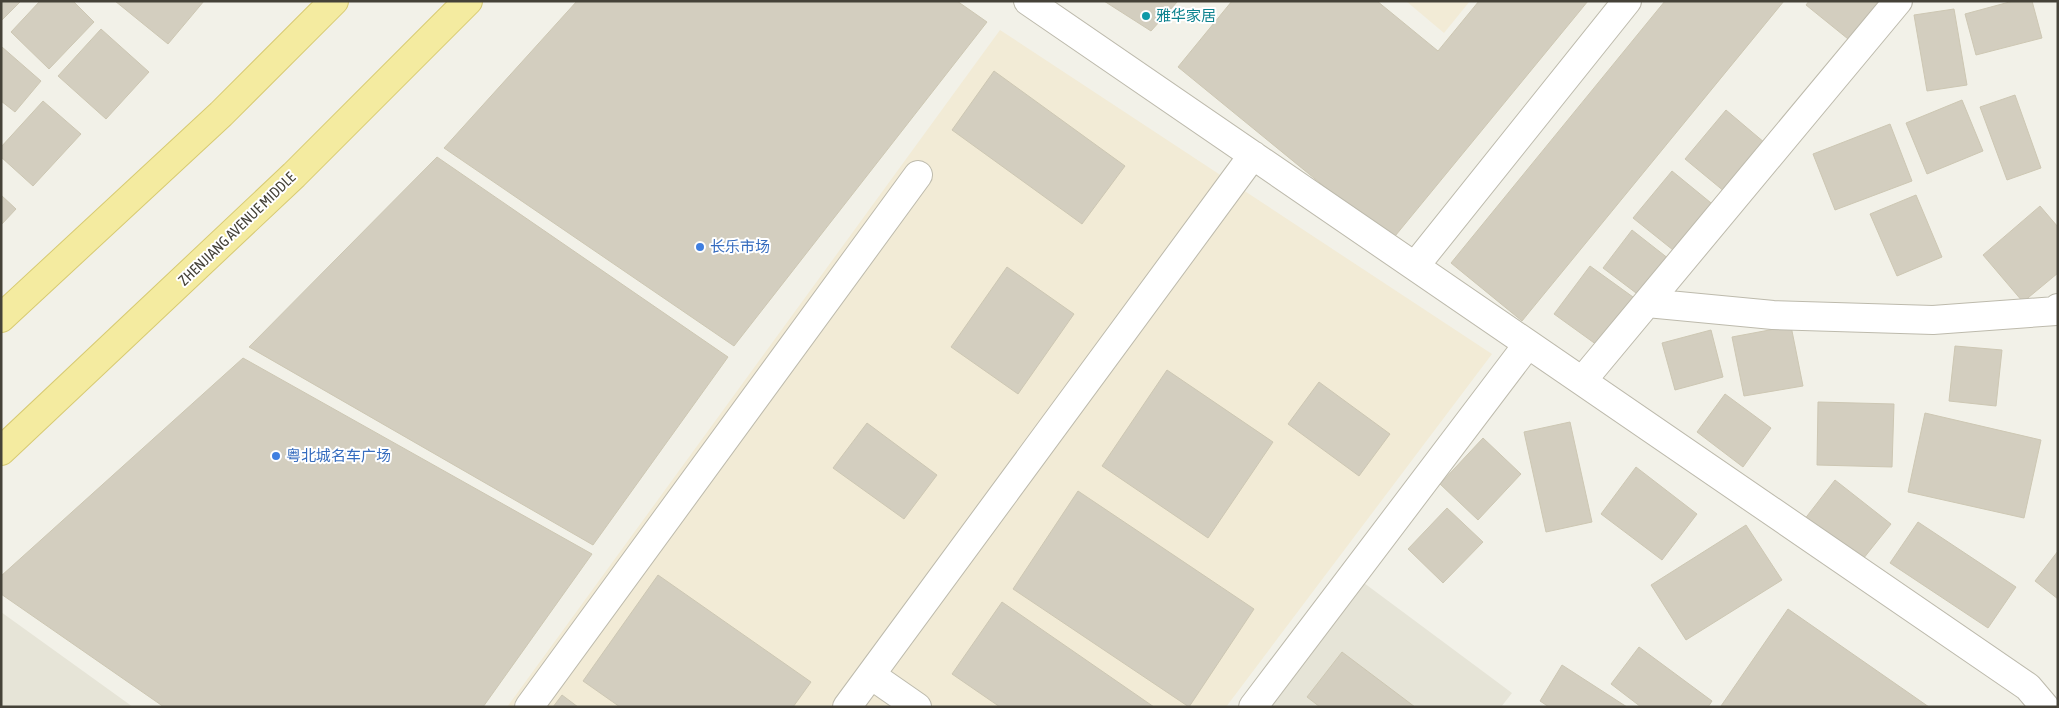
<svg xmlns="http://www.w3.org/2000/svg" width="2059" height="708" font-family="'Asap Condensed','Noto Sans SC',sans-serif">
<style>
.residential{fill:#e6e4d7}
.commercial{fill:#f2ebd6}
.building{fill:#d3cebf;stroke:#cdc7b3}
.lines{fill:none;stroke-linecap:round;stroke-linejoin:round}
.minor-casing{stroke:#bdbaac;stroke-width:30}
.major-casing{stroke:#d7ca72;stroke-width:30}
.minor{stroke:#fff;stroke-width:28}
.major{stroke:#f4eba0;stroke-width:28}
.culture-dot{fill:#0f9aa8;stroke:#fff;stroke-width:2}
.shop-dot{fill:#3f7fe0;stroke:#fff;stroke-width:2}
.labels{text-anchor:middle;stroke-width:4;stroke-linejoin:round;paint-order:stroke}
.culture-label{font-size:15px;fill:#0d838f;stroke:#fff;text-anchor:start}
.street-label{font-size:15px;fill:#454238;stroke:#fff}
.shop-label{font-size:15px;fill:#366cbe;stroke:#fff;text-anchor:start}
</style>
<rect width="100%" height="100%" fill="#f2f1e8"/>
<path class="residential" d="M1364,583L1512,693L1501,707H1271Z
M1,612L133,707H1Z"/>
<path class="commercial" d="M1406,1H1470L1444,33Z
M1000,30L1492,354L1226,707H507Z"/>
<path class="building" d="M1,1H21L1,21Z
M40,1H73L94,22L49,69L11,32Z
M115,1H204L168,44Z
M577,1H957L987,22L734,346L444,148Z
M1104,1H1178L1151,31Z
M1232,1H1377L1438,51L1479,1H1588L1391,241L1178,67Z
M1665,1H1784L1522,321L1451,263Z
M1809,1H1887L1853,43L1806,5Z
M2013,1H2032L2042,38L1976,55L1965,14Z
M1954,9L1967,85L1927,91L1914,15Z
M101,29L149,72L106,119L58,76Z
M2,47L41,81L15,112L1,101Z
M994,71L1125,166L1082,224L952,130Z
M2015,95L2041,168L2007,180L1980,107Z
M1962,100L1983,151L1927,174L1906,123Z
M43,101L81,134L33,186L1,157V147Z
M1726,110L1765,143L1725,192L1685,159Z
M1890,124L1912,181L1835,210L1813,154Z
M437,157L728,357L593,545L249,347Z
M1672,171L1716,207L1678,254L1633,218Z
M1,195L16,209L1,225Z
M1916,195L1942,257L1897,276L1870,214Z
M2040,206L2058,227V273L2023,302L1983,255Z
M1632,230L1669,259L1640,296L1603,268Z
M1590,266L1633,297L1597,345L1554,314Z
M1007,267L1074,314L1018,394L951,347Z
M1791,326L1803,386L1744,396L1732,337Z
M1711,330L1723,377L1675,390L1662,343Z
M1955,346L2002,350L1996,406L1949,401Z
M243,358L592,554L483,707H164L1,594V576Z
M1167,370L1273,442L1208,538L1102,466Z
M1319,382L1390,434L1359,476L1288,424Z
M1725,394L1771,428L1743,467L1697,432Z
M1818,402L1894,404L1892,467L1817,465Z
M1925,413L2041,440L2024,518L1908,492Z
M1570,422L1592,522L1546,532L1524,432Z
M867,423L937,475L904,519L833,468Z
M1483,438L1521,474L1478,520L1440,484Z
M1636,467L1697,514L1662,560L1601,514Z
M1835,480L1891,524L1859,564L1804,520Z
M1078,491L1254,609L1189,707L1013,589Z
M1447,508L1483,542L1443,583L1408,549Z
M1918,522L2016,587L1988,628L1890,563Z
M1746,525L1782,580L1686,640L1651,585Z
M2058,551V599L2035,581Z
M658,575L811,682L793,707H620L583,681Z
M1002,602L1154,707H1000L952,674Z
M1788,609L1929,707L1721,706Z
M1639,647L1712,701L1708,707H1641L1611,684Z
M1342,652L1415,707H1320L1307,697Z
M1562,665L1627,707H1549L1540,701Z
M562,695L578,707H553Z"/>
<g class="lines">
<defs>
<path id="minor" d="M1028,1L2028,687L2045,707
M1415,266L1627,1
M1647,303L1773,315L1933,320L2056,311L2058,308
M1582,381L1898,1
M871,675L917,707
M529,707L918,175
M847,707L1253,155
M1253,707L1528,344"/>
<path id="major" d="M1,318L221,114L334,1
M1,451L294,175L468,1"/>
</defs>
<use href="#minor" class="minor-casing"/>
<use href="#major" class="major-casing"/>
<use href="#minor" class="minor"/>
<use href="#major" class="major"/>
</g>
<circle class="culture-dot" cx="1146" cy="16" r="5"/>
<g class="shop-dot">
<circle cx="700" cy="247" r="5"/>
<circle cx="276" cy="456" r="5"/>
</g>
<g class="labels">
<g class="culture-label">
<text x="1156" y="21">雅华家居</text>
</g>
<g class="street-label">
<text transform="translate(237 229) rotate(-44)" y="5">ZHENJIANG AVENUE MIDDLE</text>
</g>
<g class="shop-label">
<text x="710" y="252">长乐市场</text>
<text x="286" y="461">粤北城名车广场</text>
</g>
</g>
<rect width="2059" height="708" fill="none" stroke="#454238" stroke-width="5"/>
</svg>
